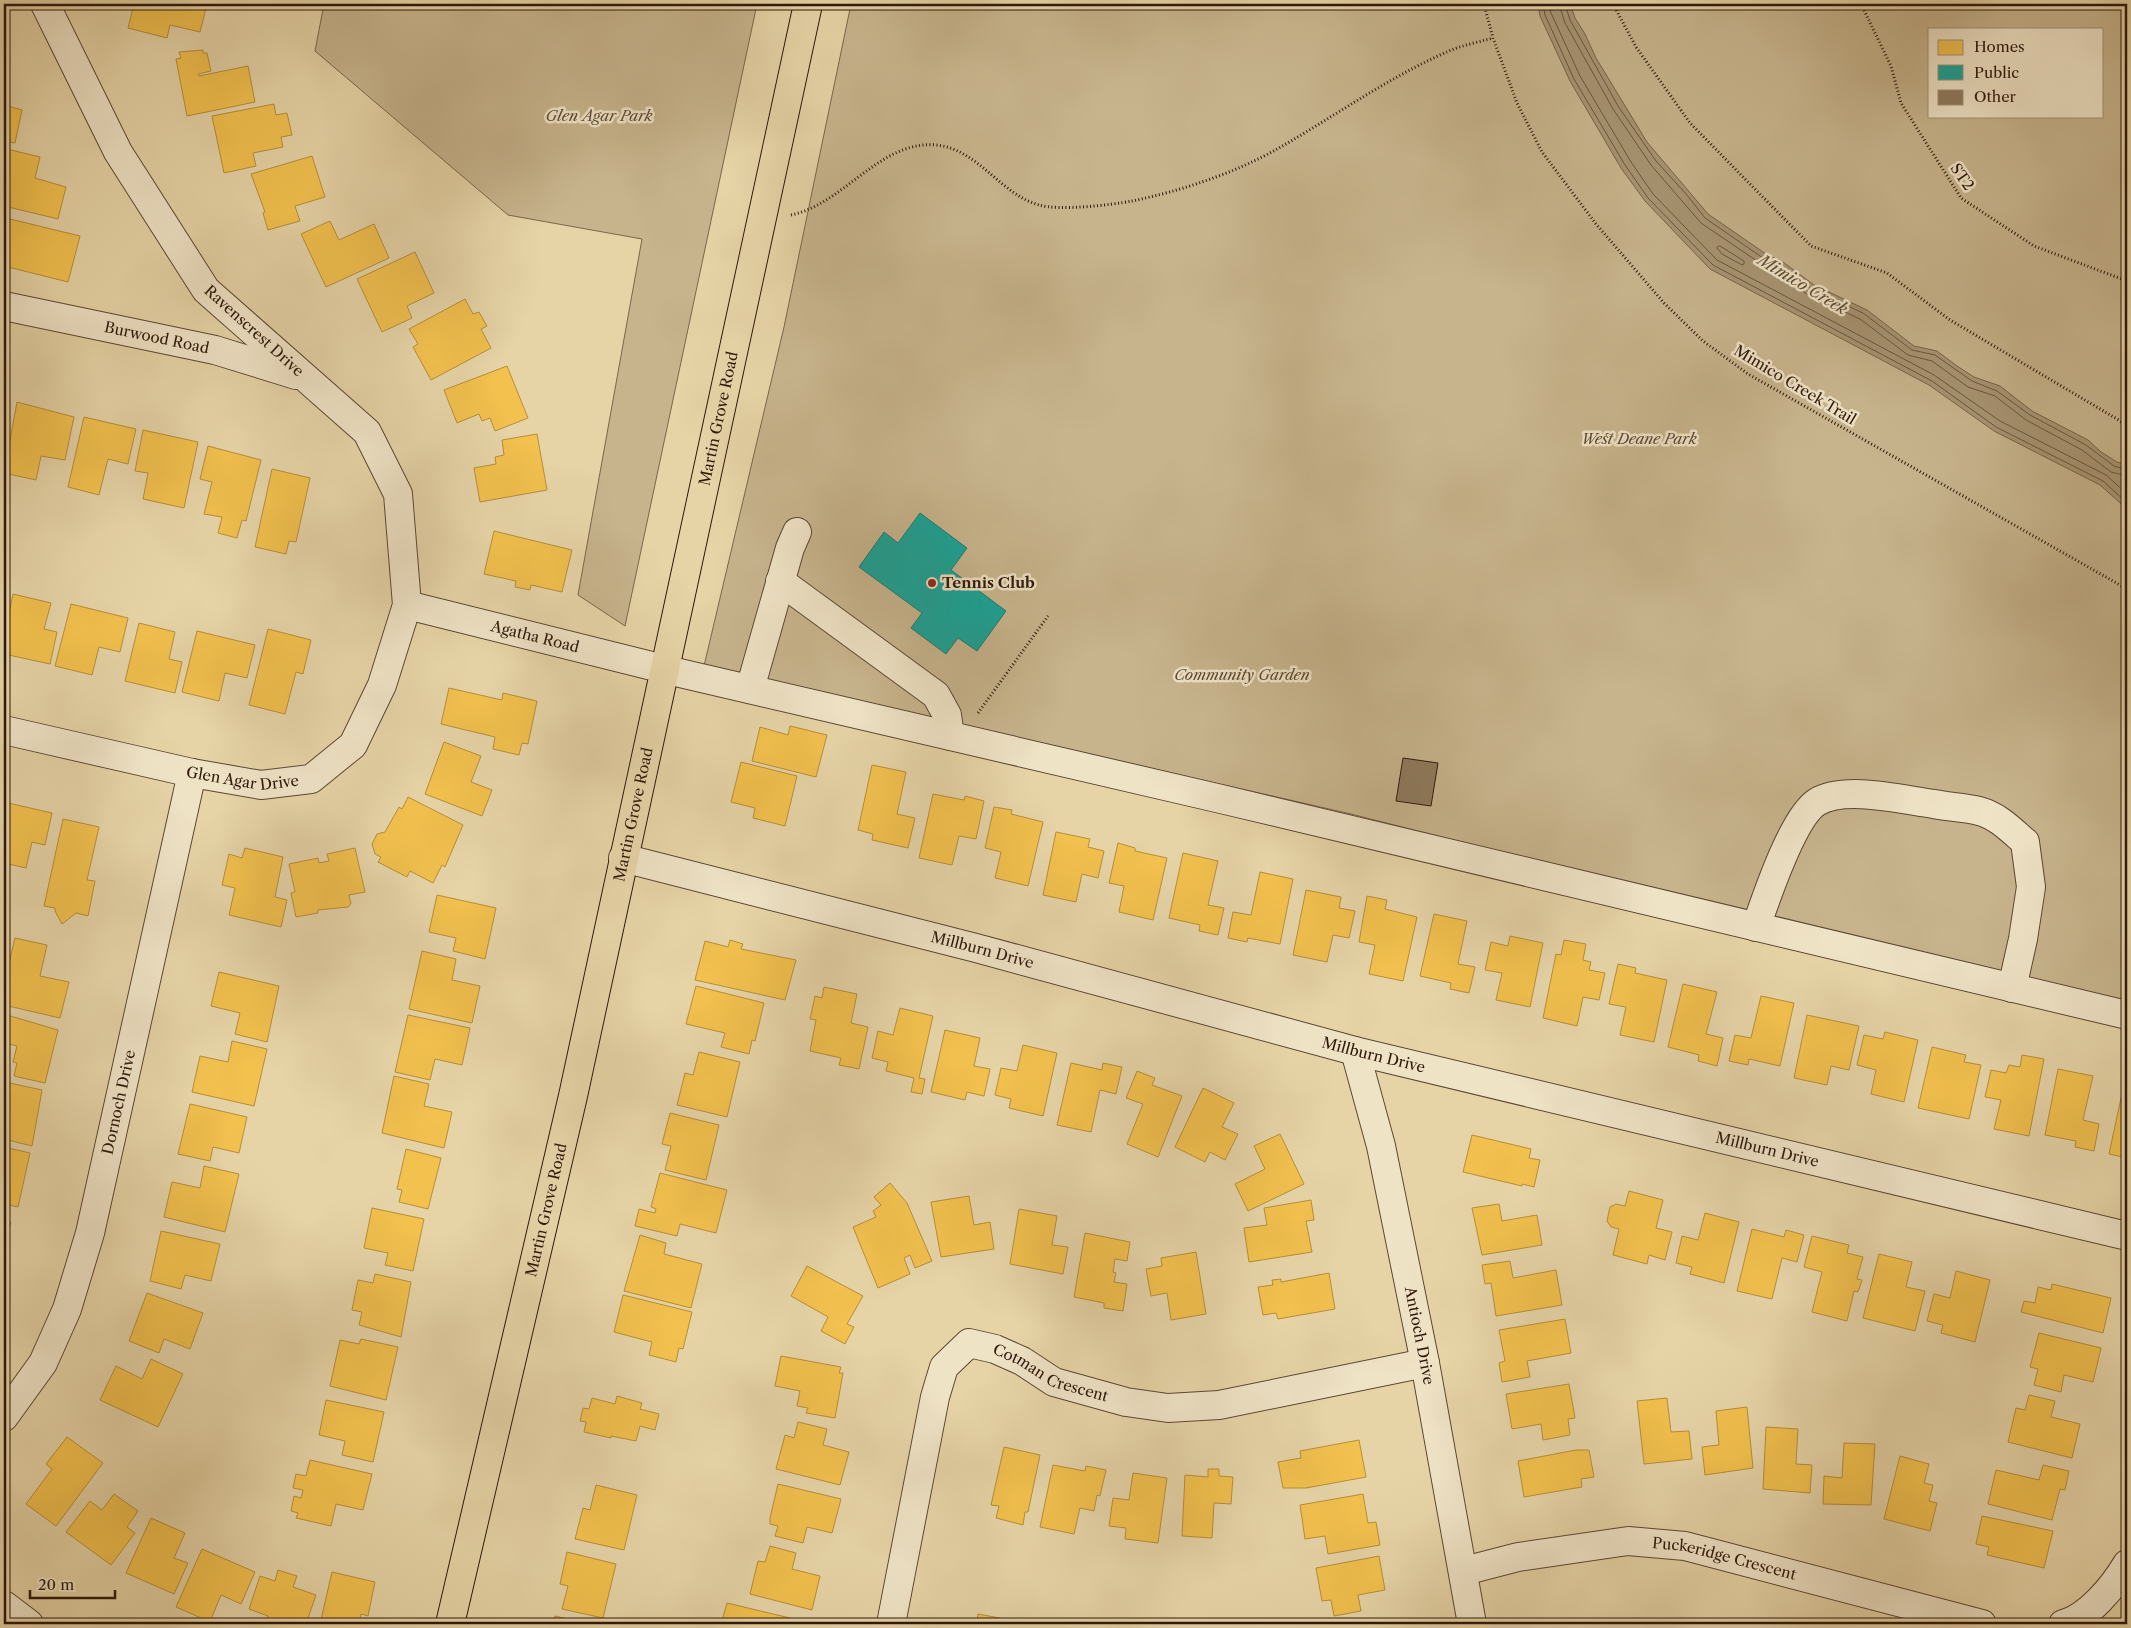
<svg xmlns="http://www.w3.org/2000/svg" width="2131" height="1628" font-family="'Libre Caslon Text',serif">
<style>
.green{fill:#c7b48d;stroke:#7a664c;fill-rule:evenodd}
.water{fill:#a79472;stroke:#776249}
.homes{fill:#f2c14e;stroke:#b78e3a}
.public{fill:#17a398;stroke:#1e796e}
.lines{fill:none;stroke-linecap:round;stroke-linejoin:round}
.shore{stroke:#6a563f;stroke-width:1}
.building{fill:#8e7a5d;stroke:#2e180c}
.minor-casing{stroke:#5c4733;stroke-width:30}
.major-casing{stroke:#2e180c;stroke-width:30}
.path{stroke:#2e180c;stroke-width:3;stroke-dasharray:1 2.5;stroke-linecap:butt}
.minor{stroke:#efe3c6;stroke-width:28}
.major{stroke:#e6d4a7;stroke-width:28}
.poi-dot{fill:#8f2418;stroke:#efe3c6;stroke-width:2}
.labels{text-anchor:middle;stroke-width:5;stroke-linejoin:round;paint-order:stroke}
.park-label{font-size:15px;font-style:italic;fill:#5c4733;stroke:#efe3c6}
.street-label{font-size:15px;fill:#2e180c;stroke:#efe3c6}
.poi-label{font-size:15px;font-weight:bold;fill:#2e180c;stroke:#efe3c6;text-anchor:start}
.water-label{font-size:16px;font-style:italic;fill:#5e4a35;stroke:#efe3c6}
</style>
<rect width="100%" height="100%" fill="#e6d4a7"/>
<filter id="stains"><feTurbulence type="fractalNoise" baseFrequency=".004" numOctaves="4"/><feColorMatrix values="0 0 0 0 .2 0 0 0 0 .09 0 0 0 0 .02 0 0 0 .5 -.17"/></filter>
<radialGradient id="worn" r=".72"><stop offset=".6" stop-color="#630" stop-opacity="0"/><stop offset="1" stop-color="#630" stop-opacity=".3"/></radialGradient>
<path class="green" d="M324,4H757L625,626L578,595L642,239L508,215L315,51Z
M851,4H2127V1011L1351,814L704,666L784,327ZM1930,29H2102V116H1930Z"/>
<path class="water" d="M1538,4H1570L1575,18L1585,34L1596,58L1647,142L1708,214L1766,254L1783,262L1814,285L1867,310L1914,346L1937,351L1957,366L1974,377L2000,386L2032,411L2088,440L2101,452L2117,462L2127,465V509L2100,485L1994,431L1929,385L1710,269L1645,201L1621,168L1570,81L1540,16Z"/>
<path class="homes" d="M134,4H207L200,32L170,25L167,38L128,28Z
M203,50V53H207L211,71L198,74L199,76L248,66L255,102L187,116L176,59L181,58L179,52Z
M274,104L276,115L287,113L292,135L281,137L283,147L253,153L256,166L224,173L212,116Z
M4,105L22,110L15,143L4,141Z
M7,149L40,157L35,178L66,187L58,219L4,206V160Z
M312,156L325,197L295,206L300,221L268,230L263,213L265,212L251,174Z
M10,219L80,236L68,282L4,266V243Z
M330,221L339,240L374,224L389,258L326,287L301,234Z
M415,252L434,293L407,306L412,318L382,332L357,279Z
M465,299L473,314L479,312L487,326L481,329L491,348L431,380L413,347L418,344L409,329Z
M507,366L528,418L495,431L490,418L482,421L479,414L457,423L444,390Z
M4,399L10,401L4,429Z
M17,402L74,417L65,460L41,456L36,480L4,473Z
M84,417L136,429L128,464L108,459L99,495L68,487Z
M143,430L198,442L184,508L143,499L148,473L135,471Z
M537,434L547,490L480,502L474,468L496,464L495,457L504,455L502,440Z
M208,446L261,460L246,521L242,520L237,538L218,533L222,517L204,514L212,482L200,479Z
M272,469L310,478L296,542L289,541L286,554L255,547Z
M494,531L572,550L562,592L531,585L530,590L515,587L516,581L484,574Z
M13,594L51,603L44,629L57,632L50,664L4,654V636Z
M71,604L128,618L120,652L99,647L92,675L55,666Z
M139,623L175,632L169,659L182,662L175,693L125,681Z
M268,629L311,640L303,674L296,672L285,714L249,705Z
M197,631L255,645L247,678L225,673L219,701L182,692Z
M449,688L502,700L503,693L537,701L528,744L522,743L519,755L493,749L495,737L441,724Z
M790,726L827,735L816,777L752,761L760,727L788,735Z
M444,742L481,756L471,782L492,790L482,816L425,794Z
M741,762L797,776L785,826L753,818L755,808L731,802Z
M872,765L906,772L897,814L915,818L908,848L872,840L873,834L858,830Z
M933,794L964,800L965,796L984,801L976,839L959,836L952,865L919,858Z
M408,797L463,825L445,867L442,865L433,883L410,871L407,877L378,862L381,857L375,854L372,844L377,834L385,832L399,807L402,809Z
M4,802L52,813L45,845L32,842L26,868L4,863Z
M994,807L1012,810L1011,814L1043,822L1028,886L995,878L1001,852L985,848Z
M63,819L99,827L87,880L95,881L88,916L76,913L62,924L55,911V908L44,906Z
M1056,832L1090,839L1088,847L1104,851L1098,878L1082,874L1076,902L1043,895Z
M1118,843L1135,848V851L1167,858L1153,920L1119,912L1124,886L1109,883Z
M245,848L283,857L275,897L287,900L281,927L229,915L235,888L222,885L229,854L242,858Z
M355,848L365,892L349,895L351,904L348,907L318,910V913L296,917L291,893L295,892L289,864L318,858L319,863L329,861L327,854Z
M1183,853L1218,861L1208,905L1224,908L1218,935L1199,931L1200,925L1169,918Z
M1260,872L1293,879L1280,944L1248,938L1247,942L1228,938L1233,912L1251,915Z
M1306,890L1341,897L1339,908L1355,911L1349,938L1333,935L1327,962L1293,955Z
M437,895L496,908L485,959L453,951L456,938L429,932Z
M1367,896L1387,900L1385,909L1417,917L1403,981L1369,974L1375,945L1359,942Z
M1434,914L1467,921L1458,964L1475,967L1469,993L1450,989L1451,983L1420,976Z
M1510,936L1543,943L1530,1007L1496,1000L1502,973L1485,970L1491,942L1508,946Z
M15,938L47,945L40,976L69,982L60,1018L4,1005V984Z
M730,940L743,944L741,949L796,960L785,1000L695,980L705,941L728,947Z
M1564,940L1586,944L1583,960L1591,962L1589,970L1605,973L1599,1000L1583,997L1577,1026L1543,1018L1556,954L1561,955Z
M422,951L456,959L452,980L480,986L472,1023L409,1009Z
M1618,964L1636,968L1635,973L1667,980L1654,1042L1620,1035L1626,1007L1609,1004Z
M219,972L279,986L267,1042L235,1034L240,1013L211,1006Z
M1683,984L1717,992L1706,1034L1723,1038L1717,1066L1698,1061L1699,1055L1668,1047Z
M696,986L764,1003L755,1041L752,1040L749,1054L721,1047L725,1033L686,1024Z
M824,987L857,994L851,1023L868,1027L859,1069L839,1065L841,1058L810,1051L816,1020L810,1019L815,996L822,998Z
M1761,996L1794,1003L1780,1066L1749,1059L1748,1065L1729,1061L1735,1035L1751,1038Z
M900,1008L933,1016L919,1078L925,1079L922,1094L911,1092L914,1078L886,1071L888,1062L872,1058L878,1031L893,1035Z
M7,1015L58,1030L45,1083L14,1076L17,1063L13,1062L17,1046L4,1043V1017Z
M408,1015L470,1028L462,1065L435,1059L430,1080L395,1072Z
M1807,1015L1859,1026L1849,1070L1831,1066L1827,1085L1794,1078Z
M945,1030L980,1038L974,1066L990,1069L984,1096L967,1092L965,1100L931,1092Z
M1885,1032L1918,1040L1904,1102L1871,1094L1876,1070L1857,1065L1864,1035L1883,1039Z
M232,1041L267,1049L254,1106L192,1092L200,1056L228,1062Z
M1023,1045L1057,1053L1043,1116L1009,1108L1011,1099L995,1095L1001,1068L1017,1071Z
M1932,1047L1966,1055L1964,1062L1981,1065L1969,1119L1918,1108Z
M699,1052L740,1062L727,1117L677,1105L685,1073L693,1075Z
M2022,1055L2044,1059L2029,1136L1994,1129L2001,1100L1985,1097L1991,1070L2006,1073L2009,1065L2020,1067Z
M1071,1063L1102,1070L1103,1063L1122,1067L1116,1094L1100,1090L1091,1132L1057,1125Z
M2058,1069L2093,1076L2083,1120L2099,1124L2094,1151L2075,1147L2076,1141L2045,1135Z
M2127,1070V1158L2109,1154Z
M1137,1071L1155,1078L1152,1085L1182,1096L1158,1157L1127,1144L1143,1104L1126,1098Z
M394,1076L429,1084L424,1106L452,1112L444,1148L382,1133Z
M5,1082L42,1090L32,1146L4,1139Z
M1203,1088L1234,1103L1222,1127L1238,1134L1225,1160L1210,1152L1205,1162L1175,1147Z
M190,1104L247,1117L239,1153L213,1147L210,1161L178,1154Z
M670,1113L719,1125L706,1180L665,1170L671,1146L662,1144Z
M1280,1134L1304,1184L1248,1211L1235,1184L1265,1169L1254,1146Z
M1472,1135L1531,1149L1529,1158L1540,1160L1534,1187L1522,1184V1186L1463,1172Z
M4,1147L30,1153L18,1207L4,1204Z
M406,1149L441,1158L428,1209L399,1202L402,1190L397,1189Z
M204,1166L239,1174L225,1232L164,1217L172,1182L200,1188Z
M660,1173L727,1190L716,1233L680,1224L677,1236L635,1226L639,1209L655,1213L656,1209L651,1207Z
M890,1183L907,1203L932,1261L915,1268L910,1255L904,1258L910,1274L878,1288L853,1227L876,1217L873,1211L881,1205L874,1197Z
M1629,1191L1663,1200L1656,1228L1672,1232L1665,1260L1649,1255L1647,1264L1613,1255L1619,1229L1611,1227L1607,1221L1610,1207L1616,1204L1625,1206Z
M969,1196L974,1225L990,1222L994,1249L941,1257L931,1202Z
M1311,1200L1314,1220L1306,1221L1312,1252L1249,1262L1244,1228L1267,1225L1264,1208Z
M1499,1204L1502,1221L1537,1215L1542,1245L1482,1255L1472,1208Z
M372,1208L424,1219L413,1271L385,1265L388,1253L364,1248Z
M1019,1209L1057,1216L1052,1245L1068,1247L1063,1274L1010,1264Z
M1705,1213L1739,1222L1724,1283L1690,1274L1692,1267L1676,1263L1682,1236L1698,1240Z
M4,1220L11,1222L4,1242Z
M1752,1229L1784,1237L1786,1230L1804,1235L1797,1262L1782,1258L1772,1299L1737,1291Z
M161,1231L220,1244L211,1281L185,1275L181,1289L150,1281Z
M1085,1233L1130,1242L1127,1261L1115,1259L1113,1272L1116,1273L1114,1282L1127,1284L1123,1311L1104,1308V1303L1074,1297Z
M640,1235L666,1243L664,1254L702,1264L691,1308L624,1291Z
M1812,1236L1849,1245L1847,1253L1863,1257L1857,1279L1862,1280L1858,1292L1854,1291L1847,1321L1812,1312L1822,1272L1804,1267Z
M1196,1252L1206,1314L1171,1320L1167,1293L1151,1296L1146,1269L1162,1266L1161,1258Z
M1879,1254L1912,1262L1906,1287L1925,1291L1915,1331L1863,1318Z
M1510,1261L1513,1278L1556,1270L1562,1305L1496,1316L1491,1283L1485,1284L1482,1265Z
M807,1266L863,1296L847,1324L854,1327L845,1344L821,1331L828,1317L791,1296Z
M1956,1271L1990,1280L1975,1342L1941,1333L1943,1325L1927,1321L1934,1294L1950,1298Z
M1329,1273L1335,1309L1278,1319L1276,1313L1263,1315L1258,1287L1273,1285L1272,1280L1281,1279V1282Z
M375,1274L411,1282L401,1337L359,1325L362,1312L352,1310L358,1280L373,1283Z
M2052,1284L2111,1298L2103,1333L2021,1312L2024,1301L2035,1303L2038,1287L2051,1290Z
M147,1293L203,1313L190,1349L164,1339L159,1353L129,1341Z
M623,1295L692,1312L683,1349L679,1348L676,1362L649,1355L652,1342L614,1332Z
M1565,1319L1571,1353L1527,1361L1530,1377L1502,1382L1499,1363L1505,1361L1499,1330Z
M2039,1333L2101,1348L2093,1382L2064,1375L2061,1392L2034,1385L2038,1369L2030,1367Z
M361,1339L398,1347L386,1400L330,1386L340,1340L359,1344Z
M781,1356L841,1367L839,1373H843L835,1418L806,1413L808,1408L797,1406L800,1391L775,1386Z
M151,1359L183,1374L158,1427L100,1400L116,1366L142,1379Z
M1569,1384L1575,1418L1568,1419L1570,1435L1543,1440L1541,1424L1512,1429L1506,1394Z
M2029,1395L2055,1401L2051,1417L2080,1424L2072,1458L2008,1442L2016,1408L2025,1410Z
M617,1396L642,1403L640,1409L659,1414L655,1430L640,1426L636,1441L611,1436V1438L584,1432L586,1422L580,1421L583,1408L589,1409L592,1398L615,1404Z
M1667,1398L1671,1432L1689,1431L1692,1459L1644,1464L1637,1401Z
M326,1400L384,1412L373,1462L342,1455L345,1441L319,1435Z
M1747,1407L1753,1468L1705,1475L1702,1447L1719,1445L1716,1411Z
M798,1422L827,1429L823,1445L849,1452L840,1485L776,1469L785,1435L794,1438Z
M1766,1427L1798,1429L1796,1464L1812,1465L1810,1493L1763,1489Z
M67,1437L103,1463L56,1526L26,1504L52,1469L46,1464Z
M1359,1440L1366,1477L1306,1488H1283L1278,1462L1301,1458L1300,1451Z
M1844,1443L1875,1444L1871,1505L1823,1504L1824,1476L1842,1478Z
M1004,1447L1040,1455L1028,1512H1025L1023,1525L996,1518L999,1506L991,1505Z
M1576,1450H1589L1594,1477L1581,1479L1582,1487L1524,1497L1518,1461Z
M1900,1456L1929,1464L1924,1483L1933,1485L1929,1501L1937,1503L1930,1531L1884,1519Z
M310,1460L372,1474L363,1510L336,1504L331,1526L296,1518L298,1513L291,1511L294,1496L301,1498L303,1490L293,1488L296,1474L306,1476Z
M1053,1465L1085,1471L1086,1466L1106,1470L1100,1496L1097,1495L1094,1511L1080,1508L1074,1534L1040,1527Z
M2043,1465L2069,1471L2065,1490L2060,1489L2052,1520L1988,1504L1996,1470L2039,1480Z
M1208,1469H1219V1476L1233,1477L1231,1504L1214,1503L1212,1538L1182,1536L1185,1475L1208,1477Z
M1133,1473L1167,1478L1158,1543L1125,1539L1126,1528L1109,1526L1113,1498L1129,1500Z
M778,1484L841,1499L832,1533L807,1527L803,1543L775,1536L778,1526L770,1524V1518Z
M596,1485L637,1495L624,1550L575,1539L583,1508L590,1510Z
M114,1494L138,1511L127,1527L135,1533L111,1565L66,1532L90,1501L102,1510Z
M1363,1494L1368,1523L1376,1522L1380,1545L1328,1554L1325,1536L1305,1539L1300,1505Z
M1982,1516L2053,1531L2044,1568L1987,1555L1989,1547L1976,1544Z
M151,1518L185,1533L174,1558L188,1563L174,1594L126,1573Z
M770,1546L796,1553L792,1569L820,1576L812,1610L750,1594L758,1561L765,1562Z
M202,1549L255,1572L241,1604L221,1595L210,1622L176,1607Z
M567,1552L616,1564L603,1618L562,1609L568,1586L560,1584Z
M1379,1556L1385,1590L1358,1595L1361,1611L1334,1616L1331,1600L1322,1601L1316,1568Z
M278,1570L297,1576L293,1587L316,1595L306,1624H265L268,1616L249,1609L260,1576L275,1581Z
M332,1572L375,1582L368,1616L361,1614L359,1624H320Z
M727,1603L790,1618L788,1624H721Z
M978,1614L1005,1619L1004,1624H976Z
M555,1616L590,1624H553Z
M1635,1618L1636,1624H1616L1615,1621Z"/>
<path class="public" d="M920,513L967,548L951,570L1006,611L977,651L958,638L946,654L911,628L922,613L859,567L884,532L898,543Z"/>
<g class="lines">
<path class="shore" d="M1543,4L1545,15L1574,79L1625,165L1648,198L1713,265L1932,381L1996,427L2103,481L2127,503
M1549,4L1551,13L1580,76L1631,162L1653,194L1717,260L1934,375L2000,421L2106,475L2127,494
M1559,4L1565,23L1613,109L1651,165L1701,223L1760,263L1777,271L1808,295L1860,319L1908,355L1932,361L1968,387L1995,396L2026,420L2082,450L2111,472L2127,476
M1565,4L1570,20L1618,106L1656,161L1687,195L1705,218L1763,258L1781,266L1811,289L1863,313L1912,350L1935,355L1972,381L1997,391L2030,415L2086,445L2114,466L2127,470
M1720,246L1744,261V264L1742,265L1722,254L1717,248Z"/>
</g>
<path class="building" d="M1403,758L1438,763L1431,806L1396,801Z"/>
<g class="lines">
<defs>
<g id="minor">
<path id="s1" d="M4,306L215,350L296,375"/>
<path d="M780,581L936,695L947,715L950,736"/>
<path id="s2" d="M407,605L684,674L1221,799L2127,1015"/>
<path d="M750,689L790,548L797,532"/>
<path id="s3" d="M4,730L192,773L261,785L311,779L353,745L382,685L407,605L398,494L367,432L206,290L118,152L45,4"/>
<path id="s4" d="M623,858L976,948L1355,1051L2127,1236"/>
<path d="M1756,927C1766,898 1793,817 1817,802C1845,785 1903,800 1934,804C1948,807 1964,807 1979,811C1998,816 2011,830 2025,842L2031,887L2023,939L2012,988"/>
<path id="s5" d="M1355,1051L1381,1146L1425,1363L1472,1624"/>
<path id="s6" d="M4,1417L43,1363L67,1309L90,1233L192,773"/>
<path id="s7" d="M1464,1571L1518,1557L1628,1541L1685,1546L1982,1624"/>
<path d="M4,1605L29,1624"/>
<path id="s8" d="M891,1624L935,1397L944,1367L969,1343L995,1349L1022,1361L1054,1382L1126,1402L1168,1408L1219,1405L1425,1363"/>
<path d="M2063,1624C2088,1618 2114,1586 2127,1564"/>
</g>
<g id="major">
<path id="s9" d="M450,1624L573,1096L808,4"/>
</g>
</defs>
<use href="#minor" class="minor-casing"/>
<use href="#major" class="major-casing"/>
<path class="path" d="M1484,4L1493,38L1517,103L1542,152L1596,224L1664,303L1703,341L1748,374L2127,589
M1613,4L1636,47L1690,123L1811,246L1887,273L1950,320L2127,425
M1861,4L1891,66L1901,103L1961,198L2034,246L2127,281
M791,215C844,204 880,140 936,145C978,149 1000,194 1039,205C1059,211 1111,205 1132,201C1181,191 1235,173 1279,148C1335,116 1389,77 1449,51C1463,45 1479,42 1493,38
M978,713L1048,616"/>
<use href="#minor" class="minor"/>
<use href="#major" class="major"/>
</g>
<circle class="poi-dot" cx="932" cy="583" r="5"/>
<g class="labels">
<g class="park-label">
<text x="599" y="121">Glen Agar Park</text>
<text x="1639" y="444">West Deane Park</text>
<text x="1242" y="680">Community Garden</text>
</g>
<g class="street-label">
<text transform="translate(1962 177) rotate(55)" y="5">ST2</text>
<text transform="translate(254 331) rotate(42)" y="5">Ravenscrest Drive</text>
<text dy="5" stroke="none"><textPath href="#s1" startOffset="156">Burwood Road</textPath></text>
<text transform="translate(1795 385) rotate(31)" y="5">Mimico Creek Trail</text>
<text dy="5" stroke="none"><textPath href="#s9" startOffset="1235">Martin Grove Road</textPath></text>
<text dy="5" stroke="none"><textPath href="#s2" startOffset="132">Agatha Road</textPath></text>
<text dy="5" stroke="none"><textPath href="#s3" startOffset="244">Glen Agar Drive</textPath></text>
<text dy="5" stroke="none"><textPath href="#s9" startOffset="830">Martin Grove Road</textPath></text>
<text dy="5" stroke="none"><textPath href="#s4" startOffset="371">Millburn Drive</textPath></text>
<text dy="5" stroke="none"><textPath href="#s4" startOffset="776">Millburn Drive</textPath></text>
<text dy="5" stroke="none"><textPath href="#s6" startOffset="339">Dornoch Drive</textPath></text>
<text dy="5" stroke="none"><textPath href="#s4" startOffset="1181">Millburn Drive</textPath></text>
<text dy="5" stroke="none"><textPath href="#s9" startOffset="425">Martin Grove Road</textPath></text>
<text dy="5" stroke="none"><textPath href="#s5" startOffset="292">Antioch Drive</textPath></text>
<text dy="5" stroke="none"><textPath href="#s8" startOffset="385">Cotman Crescent</textPath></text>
<text dy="5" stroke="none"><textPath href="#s7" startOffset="265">Puckeridge Crescent</textPath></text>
</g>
<g class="poi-label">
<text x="942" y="588">Tennis Club</text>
</g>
<g class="water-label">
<text transform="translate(1803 284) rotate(31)" y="6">Mimico Creek</text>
</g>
</g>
<rect width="2131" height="1628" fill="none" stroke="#e6d4a7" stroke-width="20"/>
<rect x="5" y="5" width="2121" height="1618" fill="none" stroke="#2e180c" stroke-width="2.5"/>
<rect x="10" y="10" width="2111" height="1608" fill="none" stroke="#2e180c"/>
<rect x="1928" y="28" width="175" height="90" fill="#efe3c6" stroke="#a2927c"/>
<rect x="1938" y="40" width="25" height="15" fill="#f2c14e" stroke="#a2927c"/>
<text x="1974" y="52" font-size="15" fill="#2e180c">Homes</text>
<rect x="1938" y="65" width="25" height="15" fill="#17a398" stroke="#a2927c"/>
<text x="1974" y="78" font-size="15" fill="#2e180c">Public</text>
<rect x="1938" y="90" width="25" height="15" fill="#8e7a5d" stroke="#a2927c"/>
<text x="1974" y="102" font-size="15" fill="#2e180c">Other</text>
<path d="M30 1590v8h85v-8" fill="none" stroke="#2e180c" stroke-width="2.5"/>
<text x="38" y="1590" font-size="15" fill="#2e180c" stroke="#efe3c6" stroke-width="4" paint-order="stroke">20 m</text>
<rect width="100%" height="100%" filter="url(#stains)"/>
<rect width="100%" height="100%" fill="url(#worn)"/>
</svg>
